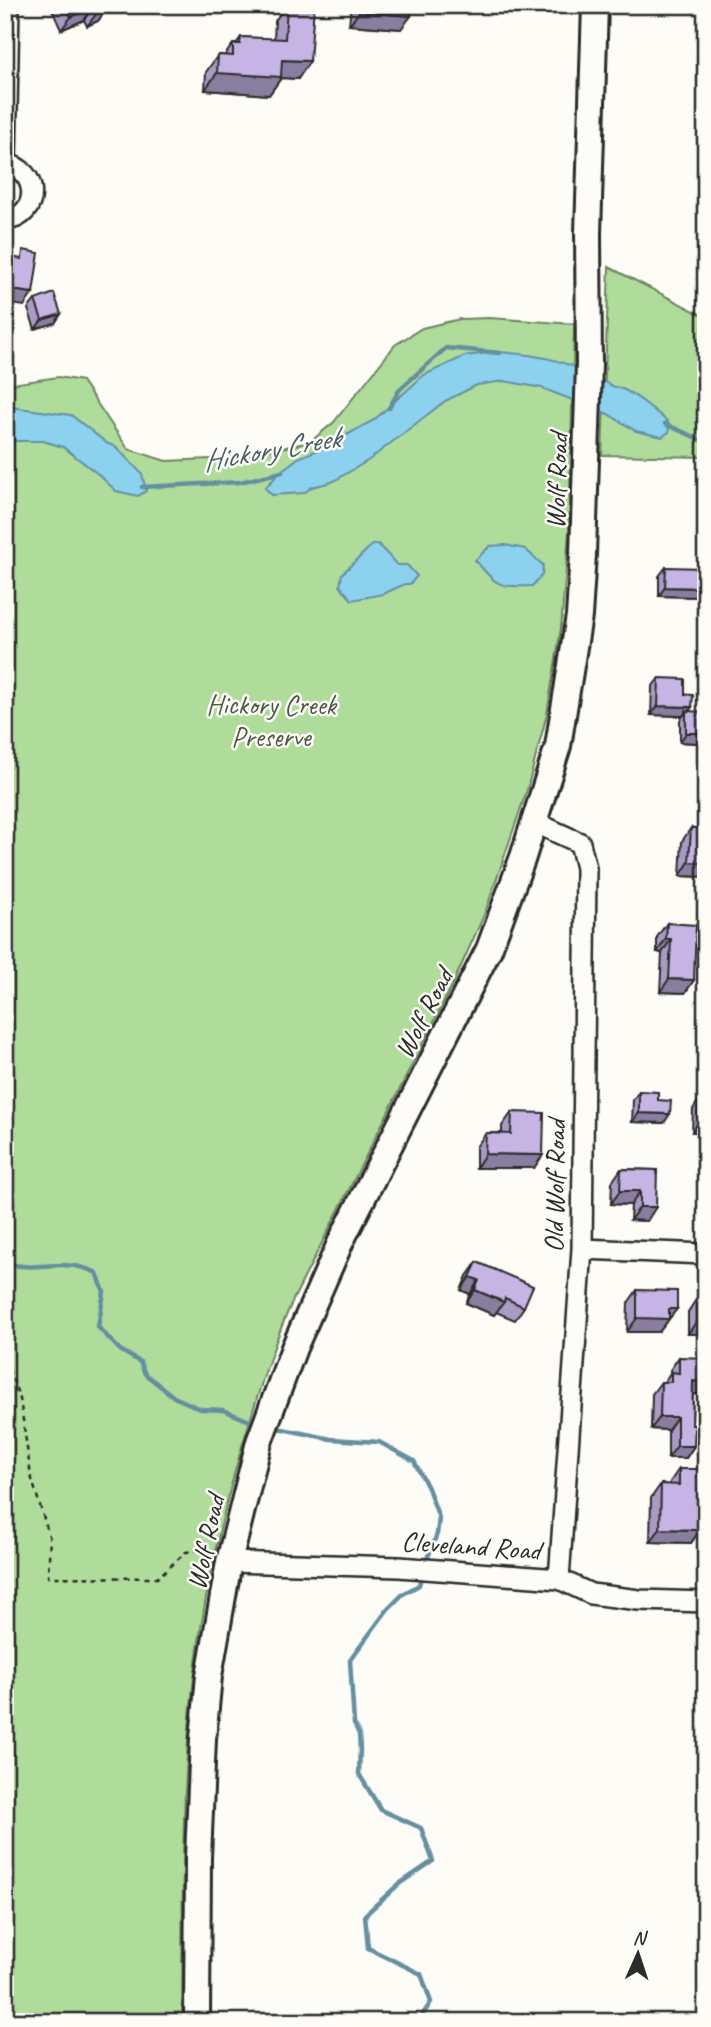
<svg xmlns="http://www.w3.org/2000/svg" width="711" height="2027" font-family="Caveat,sans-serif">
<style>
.green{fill:#afdc9a;stroke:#6d8462;stroke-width:2}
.water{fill:#8cd1ee;stroke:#658fa0;stroke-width:2}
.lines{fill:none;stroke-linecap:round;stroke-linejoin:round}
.stream{stroke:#658fa0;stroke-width:4.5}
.minor-casing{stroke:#2b2b2b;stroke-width:24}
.major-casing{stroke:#2b2b2b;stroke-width:30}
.path{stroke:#2b2b2b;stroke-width:2.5;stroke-dasharray:5 5;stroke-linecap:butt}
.minor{stroke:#fdfcf7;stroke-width:19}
.major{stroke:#fdfcf7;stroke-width:24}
.wall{fill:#a99bc4;stroke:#2b2b2b;stroke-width:2}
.shaded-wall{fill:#8a7ea0;stroke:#2b2b2b;stroke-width:2}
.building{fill:#c5b4e4;stroke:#2b2b2b;stroke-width:2}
.labels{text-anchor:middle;stroke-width:5;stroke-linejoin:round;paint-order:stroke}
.street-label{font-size:28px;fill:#2b2b2b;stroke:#fdfcf7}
.park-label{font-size:28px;fill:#4c5747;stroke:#fdfcf7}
.water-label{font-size:30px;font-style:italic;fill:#485d66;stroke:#fdfcf7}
</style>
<rect width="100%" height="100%" fill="#fdfcf7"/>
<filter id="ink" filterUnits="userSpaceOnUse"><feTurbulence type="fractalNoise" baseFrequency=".0143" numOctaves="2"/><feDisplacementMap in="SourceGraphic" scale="14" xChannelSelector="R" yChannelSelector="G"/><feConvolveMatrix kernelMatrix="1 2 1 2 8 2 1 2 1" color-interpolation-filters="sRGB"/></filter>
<g filter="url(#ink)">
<path class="green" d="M609,267L706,317V457L602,455Z
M490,318L574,324L569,532L561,628L547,714L527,790L485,913L452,986L293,1300C276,1337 264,1375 252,1414C218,1520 196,1630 188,1741C181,1834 183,1928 182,2022H5V385L58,377L82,381L128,449L166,461L233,458L310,442L334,422L395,345L422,328L460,319Z"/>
<path class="water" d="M497,352C541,354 573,362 610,385C615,388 614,386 620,388C637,395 654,410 668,422L669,432L662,437L636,431L608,414L542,388L504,381L477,385L445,401L369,460L332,482L312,487L304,493L272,495L265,488L281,471L298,458L327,446L374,420L424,375L465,356Z
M11,407L71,415L108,444L115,446L142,474L146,491L138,496L116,491L98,474L63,447L43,441H5V408Z
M378,544L397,565H407L417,576L410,584H405L383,594L352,600L340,586L342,574L372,545Z
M505,545L525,549L543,565L542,575L532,586C496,587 498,586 475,560L490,546Z"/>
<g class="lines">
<path class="stream" d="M389,408L400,389L446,348L500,353
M665,424L706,442
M142,487L240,482L282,472
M5,1212L7,1217L5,1222
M5,1263C37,1273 64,1256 97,1273L104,1292L98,1327L120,1350L140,1362L145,1374L174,1397L201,1409L223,1410L257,1424
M273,1427L331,1439L379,1442L414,1461L428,1488L439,1518L437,1534L428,1557
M418,2022L431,2002L421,1974L368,1948L365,1915L399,1884L433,1861L421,1828L381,1810L359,1774L360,1749L359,1734L354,1724L350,1660L388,1609L403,1594L419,1585L420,1581"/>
<defs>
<path id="minor" d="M5,164C40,169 41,217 5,220
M6,164L9,5
M534,822L580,843L586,868L582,1249L559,1579
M582,1249L706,1254
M229,1562L399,1567L559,1579L591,1594L639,1600L706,1602"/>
<path id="major" d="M197,2022L198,1858L203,1739L209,1676L229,1562L259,1442L294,1348L341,1241L489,949L523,857L558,746L579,616L583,554L589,364L588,233L595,5"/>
</defs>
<use href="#minor" class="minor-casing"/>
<use href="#major" class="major-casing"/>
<path class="path" d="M5,1360L20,1399L31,1476L50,1539L48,1577L157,1578L186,1552L209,1549"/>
<use href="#minor" class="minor"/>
<use href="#major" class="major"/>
</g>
<path class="wall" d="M50,5H113L107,8L98,21L87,26L84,20L61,30Z
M286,5H314L298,79L281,78L269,95L205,90L206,72L218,55H225L233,44H236L241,37L274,39L275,21Z
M351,5H411L401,29L349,25Z
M35,300L61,314L55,323L35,329L28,309Z
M666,567L705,588L699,597L659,596V576Z
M659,678L685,694L692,707L689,711L697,743L680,742V720L683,716L651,715L652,687Z
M691,828L706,877L680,876L682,841Z
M667,923L694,980L685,993L660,992L662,953L657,952V937Z
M639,1091L658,1100L664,1123L632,1122L633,1100Z
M699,1100L706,1132H692L693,1109Z
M512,1112L534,1168H476V1147L486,1133H502V1126Z
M621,1169L657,1170L647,1221L630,1220L631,1205L611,1204L612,1182Z
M477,1262L524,1307L515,1320L496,1312L494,1315L466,1303L470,1294L461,1290L467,1276Z
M637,1290L667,1322L659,1332H627L628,1303Z
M697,1298H706V1334H688V1312Z
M679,1357L706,1382L697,1394H693L692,1425L694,1446L686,1458H668V1430L651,1429L652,1394L661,1382H664L670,1373V1370Z
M679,1469L700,1530L691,1543L650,1542L651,1498L661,1484L670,1485V1482Z"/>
<path class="shaded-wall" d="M94,6L84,20L61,30L71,17Z
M107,8L98,21L87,26L97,13Z
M359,12L411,16L401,29L349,25Z
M282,60L310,61L298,79L281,78L269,95L205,90L217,73Z
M5,289L33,293L24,306L5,303Z
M61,314L55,323L35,329L42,320Z
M665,587L705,588L699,597L659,596Z
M658,706L692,707L686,715V711L683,716L651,715Z
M686,733H704L697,743L680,742Z
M689,862L706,863V877L680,876Z
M666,939H671L662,953L657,952Z
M669,979L694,980L685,993L660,992Z
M639,1113L670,1114L664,1123L632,1122Z
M698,1123H706V1132H692Z
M485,1154L543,1155L534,1168H476Z
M620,1191H640L631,1205L611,1204Z
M640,1207H656L647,1221L630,1220Z
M470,1277L479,1280L470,1294L461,1290Z
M475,1290L504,1302L494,1315L466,1303Z
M669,1309H677L659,1332H627L637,1318Z
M697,1321H706V1334H688Z
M693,1381L706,1382L697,1394H685Z
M660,1417H677L668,1430L651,1429Z
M677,1446H694L686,1458H668Z
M660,1529L700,1530L691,1543L650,1542Z"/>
<path class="building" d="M66,5H106L107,8L97,13L94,6L71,17Z
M287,5H314L310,61L282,60L281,77L217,73L218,55L233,56V44H240L241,37L285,39Z
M359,5H411V16L359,12Z
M23,250L39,253L33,293L5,289V256L22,259Z
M54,293L61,314L42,320L35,300Z
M666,567L706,568L705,588L665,587Z
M659,678L685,679V694L693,695L692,707L658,706Z
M686,711L704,712V733H686Z
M691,828H706V863L689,862Z
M667,923L696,925L694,980L669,979L671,939H666Z
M639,1091L658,1092V1100L671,1101L670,1114L639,1113Z
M699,1100H706V1123H698Z
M512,1112L544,1113L543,1155L485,1154L486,1133L511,1134Z
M621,1169L657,1170L656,1207H640V1191H620Z
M477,1262L533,1286L524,1307L505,1298L504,1302L475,1290L479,1280L470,1277Z
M637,1290L677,1291V1309H669V1319L637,1318Z
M697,1298H706V1321H697Z
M679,1357L706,1358V1382L693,1381L692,1425H695L694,1446H677V1417H660L661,1382H671V1372L679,1373Z
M679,1469H701L700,1530L660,1529L661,1484L679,1485Z"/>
</g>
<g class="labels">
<g class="street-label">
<text transform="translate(556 481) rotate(-88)" y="10">Wolf Road</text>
<text transform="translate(423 1013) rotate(-63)" y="10">Wolf Road</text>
<text transform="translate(554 1186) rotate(-89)" y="10">Old Wolf Road</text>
<text transform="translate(205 1542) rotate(-78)" y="10">Wolf Road</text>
<text transform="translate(471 1545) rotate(4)" y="10">Cleveland Road</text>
</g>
<g class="park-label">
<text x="271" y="714">Hickory Creek<tspan x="271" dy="32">Preserve</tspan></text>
</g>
<g class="water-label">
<text transform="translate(271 449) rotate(-10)" y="10">Hickory Creek</text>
</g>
</g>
<rect width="711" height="2027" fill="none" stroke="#fdfcf7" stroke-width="28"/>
<rect x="14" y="14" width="683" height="1999" fill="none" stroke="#2b2b2b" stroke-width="2.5" filter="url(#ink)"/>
<g transform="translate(638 1954) rotate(3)" stroke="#fdfcf7" stroke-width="5" paint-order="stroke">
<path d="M0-5L12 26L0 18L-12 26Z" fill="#2b2b2b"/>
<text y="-10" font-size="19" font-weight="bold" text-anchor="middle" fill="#2b2b2b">N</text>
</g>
</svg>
